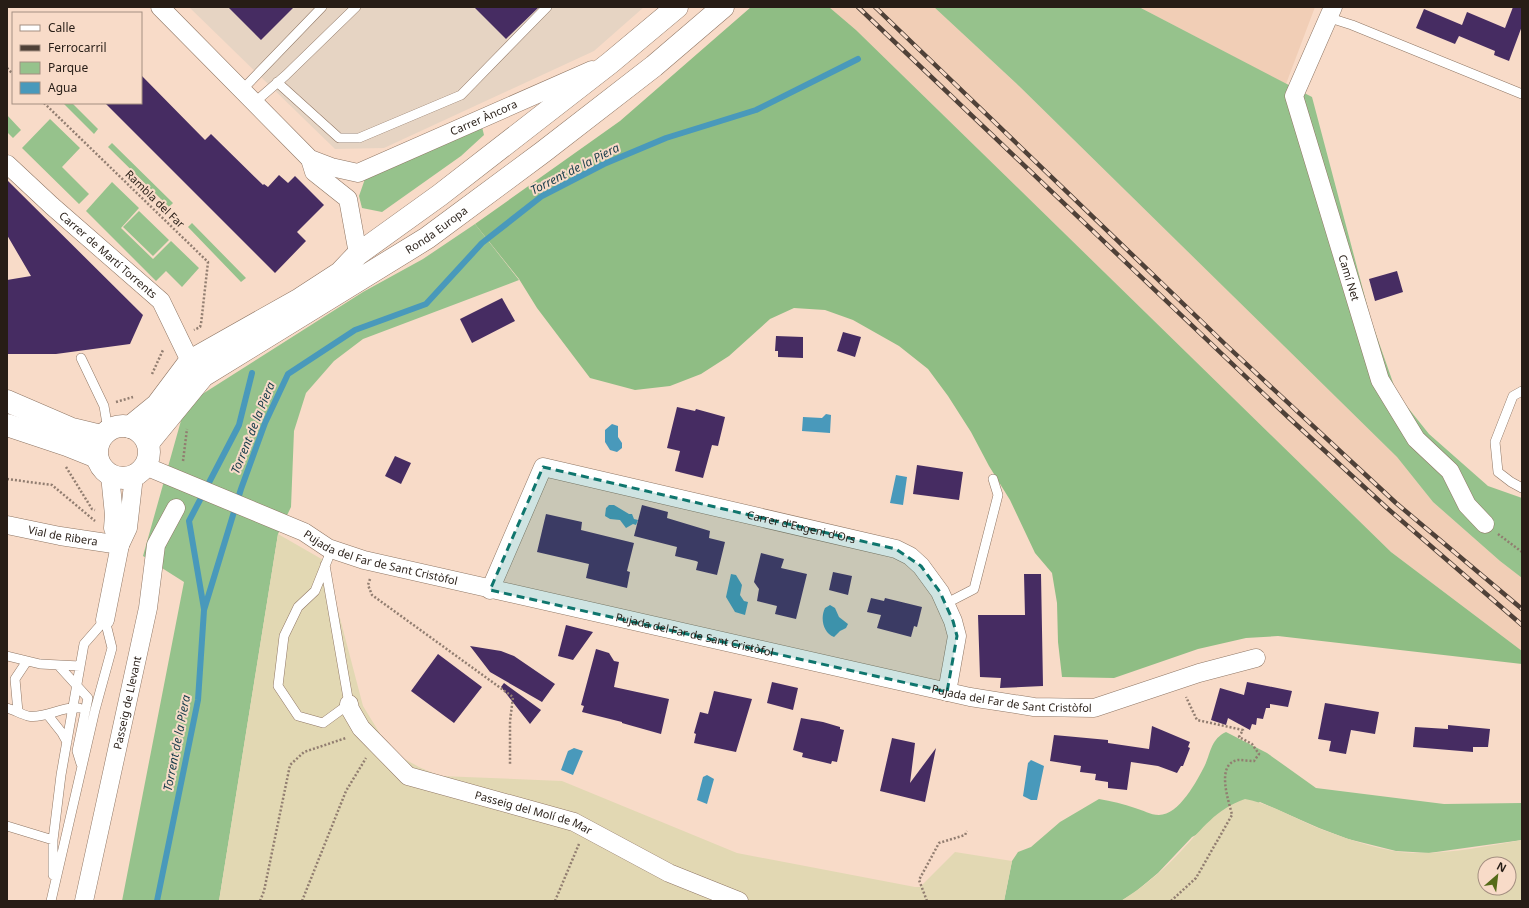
<svg xmlns="http://www.w3.org/2000/svg" width="1529" height="908" font-family="'Noto Sans',sans-serif">
<style>
.commercial{fill:#e6d4c3}
.built{fill:#f1ceb6}
.green{fill:#96c28c}
.forest{fill:#8fbd84}
.sand{fill:#e2d8b3;fill-rule:evenodd}
.water{fill:#4999bb}
.lines{fill:none;stroke-linecap:round;stroke-linejoin:round}
.stream{stroke:#4999bb;stroke-width:6}
.building{fill:#462c62}
.lane-casing{stroke:#8f7664;stroke-width:10}
.street-casing{stroke:#8f7664;stroke-width:19}
.secondary-casing{stroke:#8f7664;stroke-width:23}
.path{stroke:#917d70;stroke-width:2.5;stroke-dasharray:2 2;stroke-linecap:butt}
.lane{stroke:#fff;stroke-width:9}
.street{stroke:#fff;stroke-width:18}
.secondary{stroke:#fff;stroke-width:22}
.rail-casing{stroke:#4f4138;stroke-width:4.5}
.rail{stroke:#f8dbc8;stroke-width:3;stroke-dasharray:9;stroke-linecap:butt}
.marked{fill:#0f766e;fill-opacity:0.2;stroke:#0f766e;stroke-width:3;stroke-dasharray:8 5;stroke-linejoin:round}
.labels{text-anchor:middle;stroke-width:4;stroke-linejoin:round;paint-order:stroke}
.street-label{font-size:11px;fill:#271d16;stroke:#f8dbc8}
.water-label{font-size:12px;font-style:italic;fill:#153a49;stroke:#f8dbc8}
</style>
<rect width="100%" height="100%" fill="#f8dbc8"/>
<path class="commercial" d="M189,7H644L594,51L384,148L335,149Z"/>
<path class="built" d="M829,7H934L1019,86L1397,457L1433,502L1500,561L1522,578V651L1391,552L856,30Z
M1139,7H1315L1286,84Z"/>
<path class="green" d="M934,7H1139L1312,97L1371,320L1397,394L1429,434L1488,486L1522,498V578L1500,561L1433,502L1397,457L1019,86Z
M63,103H72L98,129L94,134Z
M7,115L21,130L13,138L7,132Z
M50,119L80,148L62,167L89,194L79,204L22,148Z
M482,127L484,135L461,156L382,212L362,208L359,196L366,176Z
M112,143L173,203L169,207L108,147Z
M112,182L139,208L121,228L153,259L171,241L199,268L182,287L166,271L156,281L86,211Z
M139,211L169,240L153,256L123,227Z
M192,223L246,278L241,282L188,227Z
M475,224L519,280L363,339L334,361L306,393L294,431L291,507L278,534L219,901H122L184,582L143,556L182,417L193,400L363,292L423,259Z
M1226,732L1267,753L1316,788L1444,804L1522,803V840L1429,853L1396,851L1348,839L1319,828L1260,802L1192,837L1158,873L1134,893L1121,901H1004L1012,861L1018,852L1031,847L1060,822L1099,799C1111,801 1124,804 1135,808C1143,810 1150,815 1159,815C1179,815 1197,781 1205,765C1211,752 1211,739 1226,732Z"/>
<path class="forest" d="M751,7H829L856,30L1391,552L1522,651V664L1278,636L1246,638L1198,649L1114,678L1062,677L1058,642L1057,603L1052,573L1035,553L1010,500L989,466L971,432L948,396L928,369L899,346L853,320L825,310L794,308L770,319L729,356L701,374L670,386L635,390L590,378L537,308L519,279L475,224L620,121Z"/>
<path class="sand" d="M278,534L325,561L363,706L382,737L399,756L419,767L440,776L562,781L737,853L915,887H920L955,852L1012,861L1004,901H219Z
M1245,799C1273,804 1296,820 1323,830C1351,840 1384,852 1414,853C1450,854 1487,846 1522,840V901H1121C1143,887 1164,870 1182,850C1202,829 1216,809 1245,799ZM1485,864H1509V888H1485Z"/>
<path class="water" d="M826,414L831,415L830,433L802,431L803,417L822,418Z
M612,424L618,426V437L622,443V448L617,452L610,450L605,442V430Z
M896,475L907,477L903,505L890,503Z
M614,505L629,514H632L634,519L638,520L636,525L633,524L626,528L620,520L610,519L605,516L606,508L609,505Z
M731,574L736,575L742,585L740,595L744,601L748,602L745,615L735,612L726,597Z
M830,605L835,608L839,617L848,624L846,628L840,631L834,637C823,633 820,618 825,608Z
M574,748L583,751L573,775L561,770L568,751Z
M1031,760L1044,766L1037,800H1031L1023,796L1028,763Z
M707,775L714,779L707,804L697,800L703,777Z"/>
<g class="lines">
<path class="stream" d="M204,609L189,521L239,425L252,373
M157,901L198,700L204,610L241,489L265,423L288,374L355,330L426,304L482,243L542,196L604,164L666,138L756,110L858,59"/>
</g>
<path class="building" d="M228,7H294L261,40Z
M474,7H539L506,39Z
M1513,7H1522V26L1509,61L1494,55L1495,51L1459,36L1455,44L1416,28L1424,9L1462,25L1467,12L1505,28Z
M141,75L205,140L211,134L263,185L264,184L268,187L279,175L288,183L295,176L324,205L297,232L306,241L275,273L105,103H141Z
M7,180L143,315L130,344L56,354H7V280L31,276L7,235Z
M1397,271L1403,292L1375,301L1369,279Z
M502,298L515,321L472,343L460,319Z
M843,332L861,337L855,357L837,351Z
M776,336L803,337V358L778,357V351H775Z
M677,407L695,411L696,409L725,417L718,446L712,445L703,478L675,471L680,451L667,448Z
M395,456L411,463L401,484L385,476Z
M917,465L963,472L959,500L913,494Z
M642,505L668,512L667,518L710,531L709,538L725,542L717,575L696,570L698,562L696,561L675,556L677,547L634,536Z
M546,514L582,522L581,530L634,543L627,571L630,572L627,588L586,578L589,564L537,552Z
M761,553L784,559L781,568L807,574L796,619L775,614L777,606L757,601L759,589L754,582Z
M833,572L852,576L848,595L829,590Z
M1024,574H1041L1043,686L1000,688L1001,678L980,677L978,615H1025Z
M871,598L884,601L885,598L922,607L917,627L914,626L911,637L877,628L881,615L867,612Z
M566,625L593,632L573,660L558,656Z
M470,646L501,651L514,656L555,684L542,702L490,672Z
M596,649L609,653L614,661L619,662L614,687L669,699L661,734L622,723V722L582,712L584,706L581,705Z
M438,654L482,687L454,723L411,691Z
M772,682L798,688L793,710L767,703Z
M1247,682L1292,691L1288,707L1270,704V708H1266L1263,719L1257,718L1256,725L1252,724L1250,730L1228,718L1226,725L1211,720L1220,688L1244,695Z
M504,683L541,710L530,724L501,687Z
M714,691L752,699L736,752L694,743L696,734L694,733L700,712L708,714Z
M1325,703L1379,712L1375,734L1351,730L1346,754L1329,751L1331,741L1318,739Z
M801,718L823,722L840,727V729L844,730L837,762L832,761L831,764L802,757L803,753L793,750Z
M1448,725L1490,729L1488,747H1473V752L1413,747L1415,727L1448,729Z
M1152,726L1190,742L1188,747L1190,748L1183,766H1181L1177,773L1158,766L1131,762L1127,790L1108,788V782L1095,780L1096,774L1080,772L1081,766L1050,761L1054,735L1108,740V743L1149,749Z
M892,738L915,743L910,783L936,748L925,802L880,791Z"/>
<g class="lines">
<defs>
<path id="lane" d="M1330,18L1352,25L1522,94
M277,82L339,138H359L461,95L547,7
M242,90L322,7
M254,103L286,75L356,7
M81,358L104,406L108,430
M1522,391L1513,396L1495,442L1498,472L1511,482L1522,488
M325,565L349,704L323,723L298,716L278,686L284,636L298,607L315,591L329,556L328,548
M945,604L974,589L998,495L993,479
M7,656L40,664L80,666
M58,665L88,698L77,751L81,764
M7,708C14,710 21,714 28,716C45,719 62,706 79,708
M18,712L15,679L27,661
M47,714L62,733L67,742
M7,826L53,840
M53,875V840L61,775L84,644L105,620
M51,901L95,710L112,648L105,620"/>
<g id="street">
<path id="s1" d="M160,7L310,159L331,167L358,173L592,70"/>
<path id="s2" d="M1333,7L1294,96L1380,380L1416,439L1450,471L1467,505L1485,524"/>
<path d="M310,159L314,172L348,199L358,254"/>
<path id="s3" d="M7,164L52,206L161,301L190,361"/>
<path id="s4" d="M145,466L304,532L328,548L364,560L970,697L1034,707L1094,708L1199,673L1256,658"/>
<path d="M110,475L114,515L113,528L120,545"/>
<path id="s5" d="M7,525L60,536L120,545"/>
<path id="s6" d="M490,590L543,467L896,549L910,556L921,566L940,592L953,621L957,636L947,692"/>
<path d="M105,620L120,545L128,528L134,476"/>
<path id="s7" d="M349,704L350,709L361,728L408,776L574,822L669,873L739,901"/>
<path id="s8" d="M84,901L148,608L156,545L176,508"/>
</g>
<g id="secondary">
<path d="M7,401L72,429L101,436"/>
<path d="M7,425L67,445L97,457"/>
<circle cx="123" cy="452" r="26"/>
<path d="M130,427L157,405L190,361L300,299L340,273L358,254L440,195L610,63L677,7"/>
<path id="s9" d="M148,443L203,376L427,238L543,152L654,66L723,7"/>
</g>
</defs>
<use href="#lane" class="lane-casing"/>
<use href="#street" class="street-casing"/>
<use href="#secondary" class="secondary-casing"/>
<path class="path" d="M7,68L13,74
M44,103L208,262L201,324L200,327L194,330
M152,374L163,350
M116,402L133,397
M183,461L187,429
M66,467L92,509L95,510
M7,479L52,485L95,521
M1498,534L1522,552
M370,579L368,585L372,595L513,697L510,721V764
M260,901L264,891L290,765L304,752L346,738
M302,901L346,791L366,758
M555,901L579,844
M927,901L919,880L939,843L965,835L967,831
M1171,901L1196,878L1232,815C1229,801 1215,764 1238,760C1243,760 1249,761 1254,761L1259,754L1252,744L1239,737L1243,730L1197,720L1186,697"/>
<use href="#lane" class="lane"/>
<use href="#street" class="street"/>
<use href="#secondary" class="secondary"/>
<defs>
<path id="rail" d="M858,7L1288,417L1387,508L1522,625
M875,7L1227,346L1396,503L1522,609"/>
</defs>
<use href="#rail" class="rail-casing"/>
<use href="#rail" class="rail"/>
</g>
<path class="marked" d="M543,467L896,549L921,566L940,592L953,621L957,636L947,692L490,590Z"/>
<g class="labels">
<g class="street-label">
<text dy="4" stroke="none"><textPath href="#s1" startOffset="401">Carrer Àncora</textPath></text>
<text transform="translate(155 199) rotate(44)" y="4">Rambla del Far</text>
<text dy="4" stroke="none"><textPath href="#s9" startOffset="362">Ronda Europa</textPath></text>
<text dy="4" stroke="none"><textPath href="#s3" startOffset="136">Carrer de Martí Torrents</textPath></text>
<text dy="4" stroke="none"><textPath href="#s2" startOffset="287">Camí Net</textPath></text>
<text dy="4" stroke="none"><textPath href="#s6" startOffset="399">Carrer d'Eugeni d'Ors</textPath></text>
<text dy="4" stroke="none"><textPath href="#s5" startOffset="57">Vial de Ribera</textPath></text>
<text dy="4" stroke="none"><textPath href="#s4" startOffset="254">Pujada del Far de Sant Cristòfol</textPath></text>
<text dy="4" stroke="none"><textPath href="#s4" startOffset="578">Pujada del Far de Sant Cristòfol</textPath></text>
<text dy="4" stroke="none"><textPath href="#s4" startOffset="902">Pujada del Far de Sant Cristòfol</textPath></text>
<text dy="4" stroke="none"><textPath href="#s8" startOffset="203">Passeig de Llevant</textPath></text>
<text dy="4" stroke="none"><textPath href="#s7" startOffset="225">Passeig del Molí de Mar</textPath></text>
</g>
<g class="water-label">
<text transform="translate(575 169) rotate(-27)" y="4">Torrent de la Piera</text>
<text transform="translate(253 428) rotate(-68)" y="4">Torrent de la Piera</text>
<text transform="translate(177 743) rotate(-79)" y="4">Torrent de la Piera</text>
</g>
</g>
<rect width="1529" height="908" fill="none" stroke="#271d16" stroke-width="16"/>
<rect x="12" y="12" width="130" height="92" fill="#f8dbc8" stroke="#a48f81"/>
<rect x="20" y="25" width="20" height="6" fill="#ffffff" stroke="#a48f81"/>
<text x="48" y="32" font-size="12" fill="#271d16">Calle</text>
<rect x="20" y="45" width="20" height="6" fill="#4f4138" stroke="#a48f81"/>
<text x="48" y="52" font-size="12" fill="#271d16">Ferrocarril</text>
<rect x="20" y="62" width="20" height="12" fill="#96c28c" stroke="#a48f81"/>
<text x="48" y="72" font-size="12" fill="#271d16">Parque</text>
<rect x="20" y="82" width="20" height="12" fill="#4999bb" stroke="#a48f81"/>
<text x="48" y="92" font-size="12" fill="#271d16">Agua</text>
<g transform="translate(1497 876) rotate(28)"><circle r="19" fill="#f8dbc8" stroke="#a48f81"/>
<path d="M0-3L7 15L0 10L-7 15Z" fill="#556b19"/>
<text y="-6" font-size="11" font-weight="bold" text-anchor="middle" fill="#271d16">N</text>
</g>
</svg>
